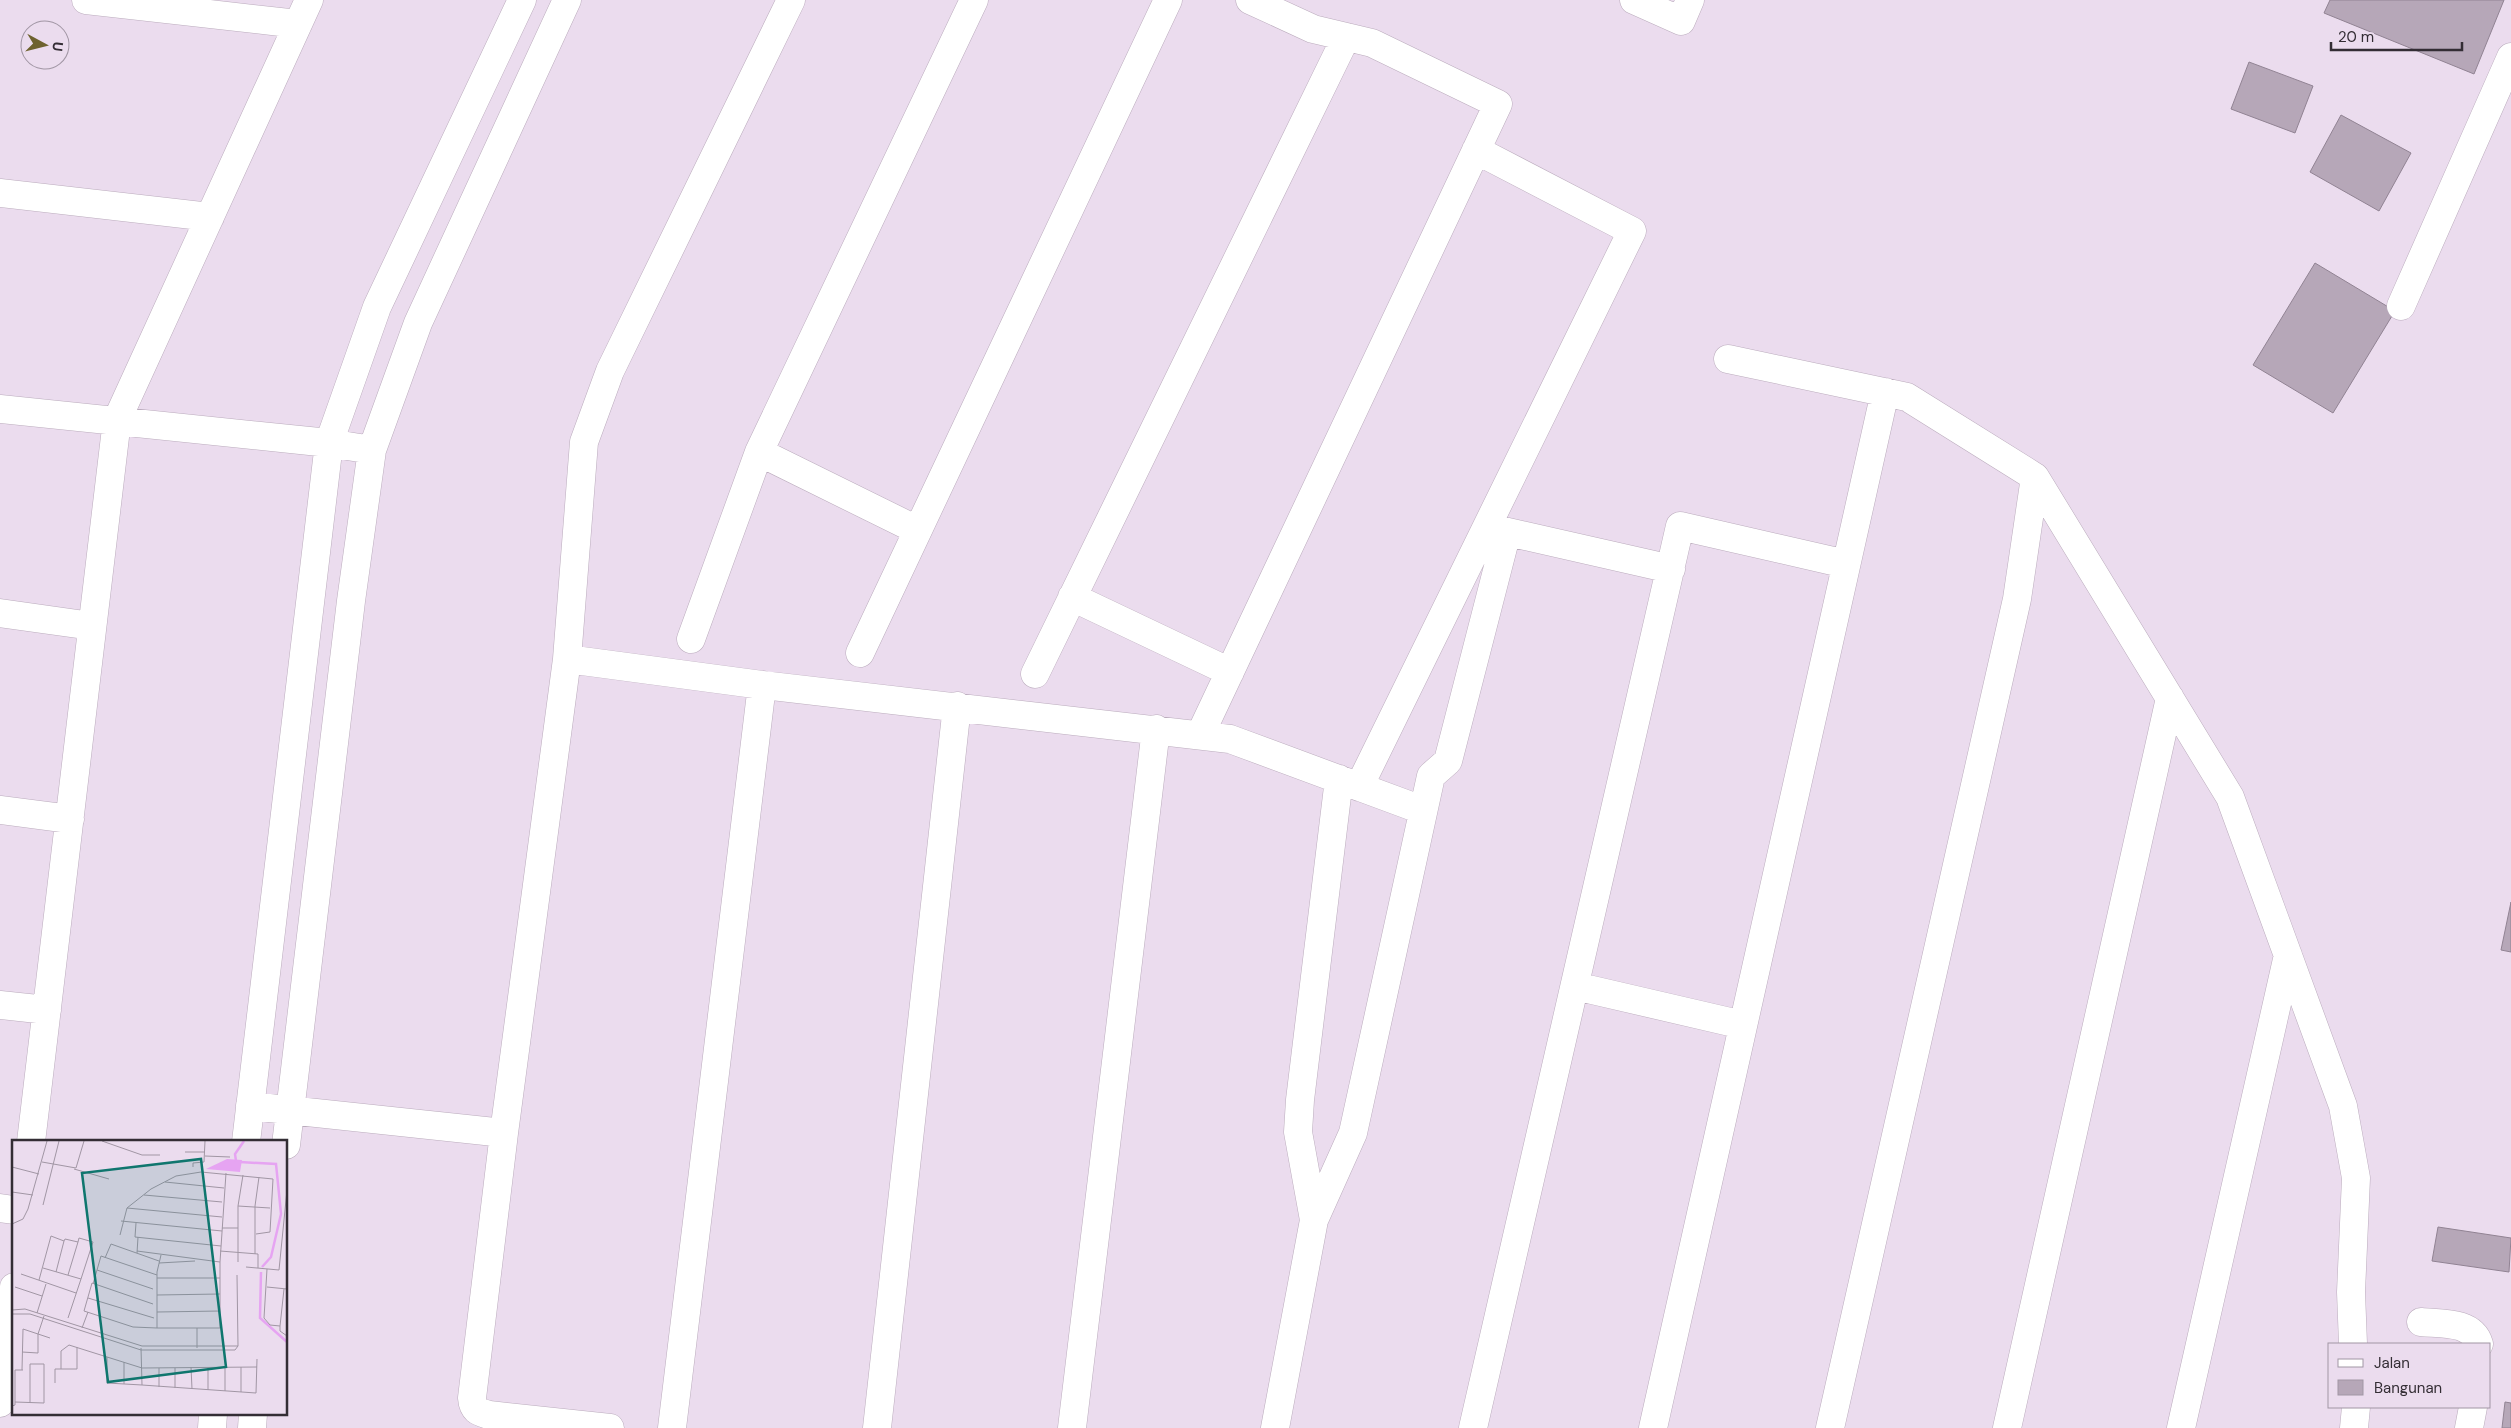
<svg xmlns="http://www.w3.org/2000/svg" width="2511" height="1428" font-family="'DM Sans',sans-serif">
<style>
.building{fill:#b6a7b8;stroke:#918393}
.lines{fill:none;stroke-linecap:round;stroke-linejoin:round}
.minor-casing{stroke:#bbacbd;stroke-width:29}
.minor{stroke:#fff;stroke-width:28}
.inset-river{fill:none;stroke:#e6a4f2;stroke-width:2.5}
.inset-road{fill:none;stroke:#a196a4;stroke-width:1}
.view{fill:#0f766e;fill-opacity:0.15;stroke:#0f766e;stroke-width:2.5}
.inset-edge{fill:none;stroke:#332d34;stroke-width:2.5}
</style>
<rect width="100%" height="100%" fill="#ebdcee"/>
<path class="building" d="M2330,0H2504L2474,74L2324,13Z
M2249,62L2313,86L2295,133L2231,109Z
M2341,115L2411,153L2379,211L2310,172Z
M2315,263L2395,311L2333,413L2253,365Z
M2511,902V952L2501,950Z
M2438,1227L2511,1238L2509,1272L2432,1261Z
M2505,1402L2511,1403V1428H2502Z"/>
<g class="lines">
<defs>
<path id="minor" d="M86,0L298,24
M1634,0L1681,21L1690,0
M0,193L210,217
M2401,306L2511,57
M1728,359L1907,397L2035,477L2230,797L2343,1106L2356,1178L2351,1292L2353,1344
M0,409L329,443L372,450
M759,452L917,530
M1490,528L1671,569
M1072,597L1230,672
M0,613L92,626
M691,639L759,452L974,0
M860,653L1168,0
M567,659L584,442L610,371L791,0
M1035,674L1346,37
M1200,735L1498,104L1372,43L1313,29L1250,0
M1359,787L1632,231L1476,150
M0,810L70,819
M1575,986L1743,1025
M0,1005L47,1010
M250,1106L504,1133
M31,1142L117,420L309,0
M246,1142L329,443L377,307L522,0
M286,1145L351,601L372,450L418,323L567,0
M0,1208L14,1210
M1314,1220L1298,1132L1300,1100L1339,779
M2421,1322C2442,1324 2472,1321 2479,1344
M0,1403L14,1287
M212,1428L213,1414
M252,1428L253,1414
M610,1428L489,1415C479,1412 473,1411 472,1398L504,1133L567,659L762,685L1230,739L1422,810
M672,1428L762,685
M877,1428L957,706
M1072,1428L1156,729
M1275,1428L1314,1220L1353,1133L1431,776L1448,761L1507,532
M1473,1428L1680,526L1846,564
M1653,1428L1885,392
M1830,1428L2017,599L2035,477
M2007,1428L2170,698
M2181,1428L2288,955
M2354,1428L2356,1407
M2469,1428L2473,1407"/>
</defs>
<use href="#minor" class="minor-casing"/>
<use href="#minor" class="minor"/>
</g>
<g transform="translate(12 1140)">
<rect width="275" height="275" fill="#ebdcee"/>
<path d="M215,19L230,20L228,32L194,29Z" fill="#e6a4f2"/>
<path class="inset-river" d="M224,21L223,14L232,1M228,22L264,24L269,74L259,117L250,127M249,132L248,178L275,202"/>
<path class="inset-road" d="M90,1L130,15H148M173,12H193M193,16L218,17M30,22L64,28L72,1M0,27L27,34M181,27V23L192,22L193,1M62,29L97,39M153,42L212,48M0,52L21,55M132,55L210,62M31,65L47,1M226,66L258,68M115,68L210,77M109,81L210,91M124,83L123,97L209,106M0,84L11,79L16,69L35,1M210,88H226M108,95L115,68L139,49L164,36L189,32L261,39L258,92L244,94M125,111L208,122V188H145V132L149,115M208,111L246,114V128M125,113L126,97M243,114V66L247,37M93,118L99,104L147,121M208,122L214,33M226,122V66L231,35M147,123L183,121M234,127L267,130L275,50M31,128L69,139L56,178M255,129L252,178L258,185L268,186V191L275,196M85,130L141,149M44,132L52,101M9,134L64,153M56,135L66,102M225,135L226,206M145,138H208M27,140L39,96L52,101L53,99L66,102L67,98L81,102L69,139M81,144L89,116L145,135M3,147L30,156M255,147L275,149M145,155L208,154M76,158L142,178M141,164L80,143L72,171L121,187L145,188M0,170L13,169L130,206H226M145,172L208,171M25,173L34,144M0,174H18L129,210H223L226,206M268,186L272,149M70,188L76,172M185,188V208M129,208L130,245L244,253L245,219M10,212L26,213V194L32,176M95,217V243L130,245M112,222V244M179,227L180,249M196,227V250M213,227V251M49,229V211L57,205L130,228L245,227M10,230L11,189L38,198M43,243V229H65V207M147,247V228M163,248V228M229,252V227M3,262L32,263V224H18V262M0,266L3,265V230H11"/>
<path class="view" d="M189,19L214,227L96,242L70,33Z"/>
<rect width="275" height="275" class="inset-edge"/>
</g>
<rect x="2328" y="1343" width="162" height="65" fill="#ebdcee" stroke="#a196a4"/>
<rect x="2338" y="1359" width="25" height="8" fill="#ffffff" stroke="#a196a4"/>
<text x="2374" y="1368" font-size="15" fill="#332d34">Jalan</text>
<rect x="2338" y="1380" width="25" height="15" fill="#b6a7b8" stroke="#a196a4"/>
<text x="2374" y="1393" font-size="15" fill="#332d34">Bangunan</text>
<g transform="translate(45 45) rotate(97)"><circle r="24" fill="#ebdcee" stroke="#a196a4"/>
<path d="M0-4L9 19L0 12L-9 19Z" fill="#6e622f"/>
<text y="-8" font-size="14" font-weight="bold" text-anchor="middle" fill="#332d34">U</text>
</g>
<path d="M2331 42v8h131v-8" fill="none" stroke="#332d34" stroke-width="2.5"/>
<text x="2338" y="42" font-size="15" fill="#332d34" stroke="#ebdcee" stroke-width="4" paint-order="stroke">20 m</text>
</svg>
